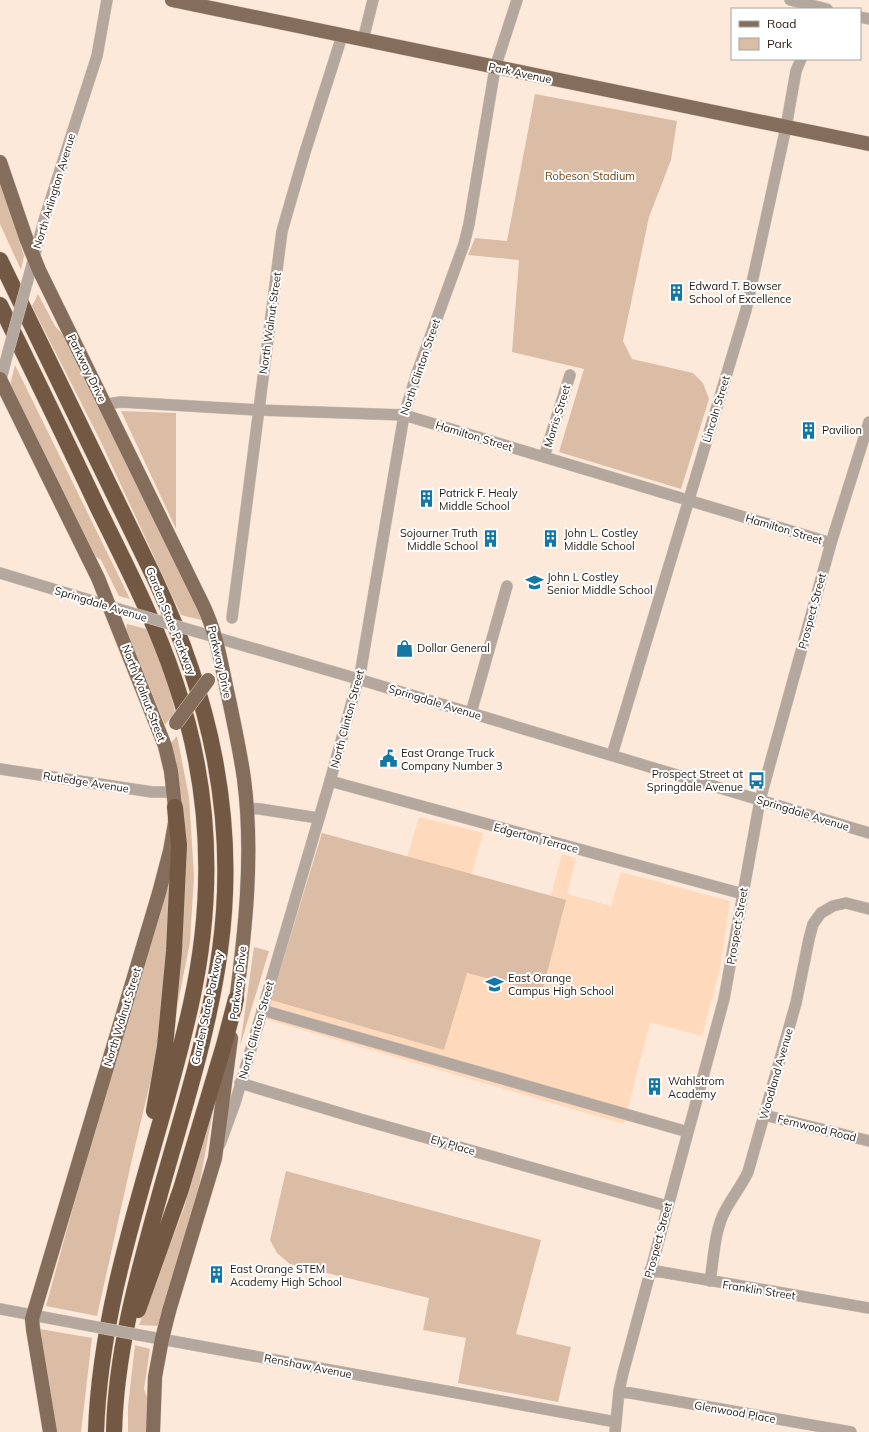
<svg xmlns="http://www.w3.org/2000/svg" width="869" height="1432" font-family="Mulish,sans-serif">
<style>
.built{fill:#ffd9bb}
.green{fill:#dbbda6}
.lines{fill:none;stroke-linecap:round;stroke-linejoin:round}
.minor-casing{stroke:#d5c4b6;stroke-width:12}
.major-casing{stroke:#d5c4b6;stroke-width:15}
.highway-casing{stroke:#d5c4b6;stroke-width:17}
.minor{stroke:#b4a79d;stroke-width:11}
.major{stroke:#856d5b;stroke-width:14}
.highway{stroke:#735843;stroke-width:16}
.minor-bridge-casing{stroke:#d5c4b6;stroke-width:12;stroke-linecap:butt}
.major-bridge-casing{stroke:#d5c4b6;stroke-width:15;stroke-linecap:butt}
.minor-bridge{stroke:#b4a79d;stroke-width:11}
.major-bridge{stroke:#856d5b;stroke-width:14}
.labels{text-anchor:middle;stroke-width:4;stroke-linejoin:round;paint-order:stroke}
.street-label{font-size:11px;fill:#241910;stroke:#fff}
.park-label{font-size:11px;fill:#734111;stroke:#fff}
.poi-label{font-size:11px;fill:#241910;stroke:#fff;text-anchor:start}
</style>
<rect width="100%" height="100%" fill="#fce9da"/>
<path class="built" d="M419,817L483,833L471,875L551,896L562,854L576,858L567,894L611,906L621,872L730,901L720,968L702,1036L650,1022L624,1124L265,1019L322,833L407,857Z"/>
<path class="green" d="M535,94L677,121L671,160L649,217L623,341L632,359L693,373L703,383L709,399L681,489L559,452L584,369L512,352L519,260L468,255L475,238L507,241Z
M0,181L24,256L21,270L0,224Z
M38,294L55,326L64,336L201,614V620L181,615L101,442L32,306Z
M15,365L130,599L119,596L101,560L92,554L9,389Z
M121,411L176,413V529Z
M127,624L147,629L166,675L175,712L165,725L126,630Z
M177,736L189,797L194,876L190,942L170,1043V744Z
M322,833L566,900L542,992L467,973L444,1050L271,1000Z
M166,885H174L169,945L155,1062L132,1159L97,1316L46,1306L109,1076Z
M254,947L269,951L240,1046Z
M221,1068L197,1197L160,1326L139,1325L184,1208Z
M286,1171L541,1240L516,1334L571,1347L558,1402L458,1383L466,1338L423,1330L429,1298L290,1264L277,1253L270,1240Z
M40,1329L92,1338L81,1432H55Z
M135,1345L150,1349L144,1389L148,1400L147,1432H128V1406Z"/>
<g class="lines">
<defs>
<path id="minor" d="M790,0L827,9
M860,17L869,19
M363,40L373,0
M27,283L45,217L97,56L107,0
M0,383L8,352
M105,405L113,403L121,402L258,410L404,415L831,543
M544,457L570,375
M0,573L132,613
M232,618L282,231L305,152L342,36
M194,631L358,679L869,833
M471,713L507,586
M612,755L746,310L786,127L796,71L801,59
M0,769L152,792H173
M330,781L743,894
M247,808L260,809L318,818
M262,1010L688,1132
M240,1083L360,1119L667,1206
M764,1115L869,1141
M220,1144L235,1103L330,781L361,669L404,415L417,373L464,244L469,224L495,68L517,0
M650,1270L869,1308
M710,1281C714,1258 714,1230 726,1209C733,1196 742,1185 748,1172L796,1003L809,939L813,924L821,913L833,906L846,903L869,909
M0,1309L91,1326
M139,1335L616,1422
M619,1391L851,1432
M615,1432L619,1391L623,1373L724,999L760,800L831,543L869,422"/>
<path id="major" d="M172,0L869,144
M0,162L26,238L39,270L203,605C217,634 221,664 228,695C234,723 240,751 244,779C254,856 245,933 235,1009
M0,379L98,578L165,746L171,771L175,807V823L170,851L159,893L32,1319L33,1329L50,1432
M153,1432L155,1377L162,1339L169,1311L215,1158L231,1038"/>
<path id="highway" d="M0,260L154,577C210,696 238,819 220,950C209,1032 183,1111 161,1190C139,1270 116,1349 114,1432
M0,305C33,372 66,440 98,508C126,565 155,621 175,681C211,786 215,896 191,1004C160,1146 101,1284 96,1432
M154,1111L165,1046L174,951L179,845L175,807
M138,1310L181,1189L224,1045L236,999"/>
</defs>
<use href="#minor" class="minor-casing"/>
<use href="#major" class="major-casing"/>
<use href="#highway" class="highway-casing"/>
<use href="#minor" class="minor"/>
<use href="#major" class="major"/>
<use href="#highway" class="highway"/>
<defs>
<path id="minor-bridge" d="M8,352L27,283
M132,613L194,631
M91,1326L139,1335"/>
<path id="major-bridge" d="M176,723L208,680"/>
</defs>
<use href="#minor-bridge" class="minor-bridge-casing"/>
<use href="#major-bridge" class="major-bridge-casing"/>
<use href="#minor-bridge" class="minor-bridge"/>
<use href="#major-bridge" class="major-bridge"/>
</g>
<defs>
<symbol id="building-bare" viewBox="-9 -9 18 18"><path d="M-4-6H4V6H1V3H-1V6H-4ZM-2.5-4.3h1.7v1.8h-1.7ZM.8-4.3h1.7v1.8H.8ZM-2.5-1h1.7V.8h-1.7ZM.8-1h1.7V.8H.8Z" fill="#1577a4" stroke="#fff" stroke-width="2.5" paint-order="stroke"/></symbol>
<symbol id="school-bare" viewBox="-9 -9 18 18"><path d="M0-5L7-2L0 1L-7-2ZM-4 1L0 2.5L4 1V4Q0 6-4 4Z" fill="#1577a4" stroke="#fff" stroke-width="2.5" paint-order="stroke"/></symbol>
<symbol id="shop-bare" viewBox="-9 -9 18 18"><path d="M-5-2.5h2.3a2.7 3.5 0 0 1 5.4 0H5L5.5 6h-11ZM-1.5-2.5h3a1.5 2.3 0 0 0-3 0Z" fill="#1577a4" stroke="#fff" stroke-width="2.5" paint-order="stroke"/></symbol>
<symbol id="civic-bare" viewBox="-9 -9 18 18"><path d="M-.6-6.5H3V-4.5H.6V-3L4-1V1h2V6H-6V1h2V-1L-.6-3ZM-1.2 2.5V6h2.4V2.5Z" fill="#1577a4" stroke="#fff" stroke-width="2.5" paint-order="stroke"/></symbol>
<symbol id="bus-bare" viewBox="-9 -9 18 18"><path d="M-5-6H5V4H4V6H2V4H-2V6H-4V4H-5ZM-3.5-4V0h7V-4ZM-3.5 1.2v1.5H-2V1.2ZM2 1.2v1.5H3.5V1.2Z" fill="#1577a4" stroke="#fff" stroke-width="2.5" paint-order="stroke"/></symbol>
</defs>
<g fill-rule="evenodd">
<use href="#building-bare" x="664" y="280" width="25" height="25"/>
<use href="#building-bare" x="796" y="418" width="25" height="25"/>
<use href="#building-bare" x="414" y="486" width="25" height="25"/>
<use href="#building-bare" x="478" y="526" width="25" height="25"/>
<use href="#building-bare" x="538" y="526" width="25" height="25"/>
<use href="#school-bare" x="522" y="570" width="25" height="25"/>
<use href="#shop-bare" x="392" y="636" width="25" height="25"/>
<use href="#civic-bare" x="376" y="746" width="25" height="25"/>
<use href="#bus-bare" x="744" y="768" width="25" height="25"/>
<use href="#school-bare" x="482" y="972" width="25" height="25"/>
<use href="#building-bare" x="642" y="1074" width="25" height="25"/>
<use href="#building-bare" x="204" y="1262" width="25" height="25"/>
</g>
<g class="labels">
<g class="street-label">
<text transform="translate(520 73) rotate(12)" y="4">Park Avenue</text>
<text transform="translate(54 191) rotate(-73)" y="4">North Arlington Avenue</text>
<text transform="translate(270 323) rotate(-82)" y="4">North Walnut Street</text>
<text transform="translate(420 367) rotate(-71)" y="4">North Clinton Street</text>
<text transform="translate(87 368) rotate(64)" y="4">Parkway Drive</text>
<text transform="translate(716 409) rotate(-73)" y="4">Lincoln Street</text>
<text transform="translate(557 416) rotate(-73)" y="4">Morris Street</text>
<text transform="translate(474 436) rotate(17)" y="4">Hamilton Street</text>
<text transform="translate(784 529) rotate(17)" y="4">Hamilton Street</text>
<text transform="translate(101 604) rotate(17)" y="4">Springdale Avenue</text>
<text transform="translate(812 611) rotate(-75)" y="4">Prospect Street</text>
<text transform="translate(171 621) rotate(68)" y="4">Garden State Parkway</text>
<text transform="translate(220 662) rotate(77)" y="4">Parkway Drive</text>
<text transform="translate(144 693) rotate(69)" y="4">North Walnut Street</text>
<text transform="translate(435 702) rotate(17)" y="4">Springdale Avenue</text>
<text transform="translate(347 719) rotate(-75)" y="4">North Clinton Street</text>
<text transform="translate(86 782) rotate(9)" y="4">Rutledge Avenue</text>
<text transform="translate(803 813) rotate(17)" y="4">Springdale Avenue</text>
<text transform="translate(536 838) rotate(15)" y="4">Edgerton Terrace</text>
<text transform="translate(737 926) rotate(-80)" y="4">Prospect Street</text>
<text transform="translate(238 983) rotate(-83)" y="4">Parkway Drive</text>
<text transform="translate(207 1008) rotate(-78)" y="4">Garden State Parkway</text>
<text transform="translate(122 1017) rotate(-73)" y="4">North Walnut Street</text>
<text transform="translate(256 1030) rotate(-74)" y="4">North Clinton Street</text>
<text transform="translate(776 1074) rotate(-74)" y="4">Woodland Avenue</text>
<text transform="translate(817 1128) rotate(14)" y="4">Fernwood Road</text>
<text transform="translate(453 1145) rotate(16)" y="4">Ely Place</text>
<text transform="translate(658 1240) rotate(-75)" y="4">Prospect Street</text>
<text transform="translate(759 1290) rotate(9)" y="4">Franklin Street</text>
<text transform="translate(308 1366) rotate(11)" y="4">Renshaw Avenue</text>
<text transform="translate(735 1412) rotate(10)" y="4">Glenwood Place</text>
</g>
<g class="park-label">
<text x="590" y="180">Robeson Stadium</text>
</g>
<g class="poi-label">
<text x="689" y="290">Edward T. Bowser<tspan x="689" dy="13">School of Excellence</tspan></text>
<text x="822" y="434">Pavilion</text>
<text x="439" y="497">Patrick F. Healy<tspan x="439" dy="13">Middle School</tspan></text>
<text x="478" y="537" text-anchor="end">Sojourner Truth<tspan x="478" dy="13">Middle School</tspan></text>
<text x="564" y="537">John L. Costley<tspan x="564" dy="13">Middle School</tspan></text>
<text x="547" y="581">John L Costley<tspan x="547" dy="13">Senior Middle School</tspan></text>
<text x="417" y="652">Dollar General</text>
<text x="401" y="757">East Orange Truck<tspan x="401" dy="13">Company Number 3</tspan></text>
<text x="743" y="778" text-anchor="end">Prospect Street at<tspan x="743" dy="13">Springdale Avenue</tspan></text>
<text x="508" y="982">East Orange<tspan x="508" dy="13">Campus High School</tspan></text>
<text x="668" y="1085">Wahlstrom<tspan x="668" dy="13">Academy</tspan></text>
<text x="230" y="1273">East Orange STEM<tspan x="230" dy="13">Academy High School</tspan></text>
</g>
</g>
<rect x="731" y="8" width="130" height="52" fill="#ffffff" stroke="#a7a39f"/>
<rect x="739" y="21" width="20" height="6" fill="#856d5b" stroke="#a7a39f"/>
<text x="767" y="28" font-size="12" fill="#241910">Road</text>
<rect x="739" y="38" width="20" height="12" fill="#dbbda6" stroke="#a7a39f"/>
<text x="767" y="48" font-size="12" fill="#241910">Park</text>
</svg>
